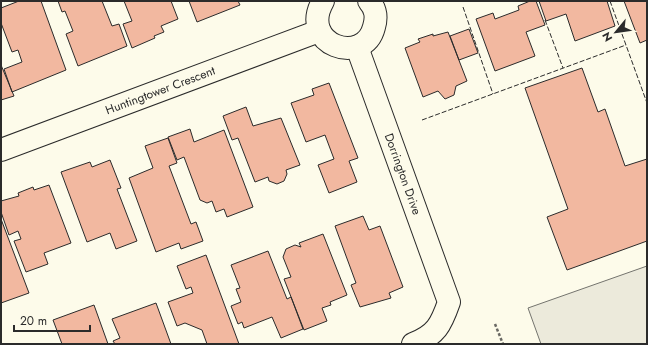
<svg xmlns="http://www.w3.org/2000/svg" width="648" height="345" font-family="Jost,sans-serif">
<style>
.parking{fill:#eceadb;stroke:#74746e}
.building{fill:#f2b8a0;stroke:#2b2b2b}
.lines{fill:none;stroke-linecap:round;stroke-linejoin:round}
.minor-casing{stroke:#2b2b2b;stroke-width:24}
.path{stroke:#6a6964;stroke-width:2.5;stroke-dasharray:3 2;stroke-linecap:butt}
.minor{stroke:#fdfbea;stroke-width:22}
.fence{stroke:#2b2b2b;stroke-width:1;stroke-dasharray:5 2;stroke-linecap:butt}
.labels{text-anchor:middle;stroke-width:3;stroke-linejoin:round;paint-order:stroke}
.street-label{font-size:12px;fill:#2b2b2b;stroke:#fdfbea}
</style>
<rect width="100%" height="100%" fill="#fdfbea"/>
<path class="parking" d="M647,266V344H541L528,308Z"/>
<path class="building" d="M19,1H41L66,70L12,92L4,69L22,62L18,50L12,52L1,23V8Z
M58,1H102L112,26L119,24L127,46L78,66L66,34L73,31L65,11L62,12Z
M124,1H171L178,19L161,26L164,32L154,36L155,38L132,48L123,24L132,21Z
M189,1H238L240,5L197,22Z
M530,1H536L545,25L526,32L535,56L495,71L476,19L493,13L495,19L519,10L518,6Z
M539,1H607L615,26L575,41L566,14L546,21Z
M624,1H647V40L640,43Z
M469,29L478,53L459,60L450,36Z
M448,32L467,81L456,86L454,95L445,99L438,91L423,97L405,48L420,42L418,39L433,34V36Z
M1,65L14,96L1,100Z
M582,68L598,112L605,109L625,166L647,159V241L567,270L547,217L568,209L525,88Z
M329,83L358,158L349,161L357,182L329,193L318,165L334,159L325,135L306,142L291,103L314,95L312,89Z
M246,107L253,126L281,118L300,165L286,170L287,174L284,181L277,184L269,181L268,177L255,182L238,138L232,140L223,116Z
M190,129L194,142L224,130L253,207L227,217L224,209L216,212L212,201L207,203L200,200L184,157L177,160L168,137Z
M168,138L177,163L169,166L191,224L196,222L203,241L181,249L179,243L156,252L129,178L153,168L145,146Z
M110,160L121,188L117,189L137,241L116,249L110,233L87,242L61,172L90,162L92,167Z
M49,185L71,243L44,253L48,264L26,272L14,241L21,239L18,231L9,235L1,212V201L19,196L18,193L33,187L34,190Z
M363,216L369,230L380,226L403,287L389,293L391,298L360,307L351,285L356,283L335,226Z
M1,219L29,293L1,303Z
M323,234L347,295L330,302L331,305L322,308L327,321L304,330L284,279L291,277L283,257L286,249L295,245L301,247L299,243Z
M268,251L287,299L291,297L303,329L281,338L272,317L244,328L242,322L238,324L231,306L241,302L236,289L240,288L231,265Z
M206,255L239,344H207L202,330L185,323L177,326L168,302L193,293L191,287L186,289L177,266Z
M156,303L171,344H115L113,341L120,338L112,319Z
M94,305L108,344H62L53,320Z"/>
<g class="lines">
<defs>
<g id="minor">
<path d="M323,1C298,45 364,67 374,27C377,17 376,9 369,1"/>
<path id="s1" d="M357,47L449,302C441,325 436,335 413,344"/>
<path id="s2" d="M1,150L319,31"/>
</g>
</defs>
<use href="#minor" class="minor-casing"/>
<path class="path" d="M495,324L503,344"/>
<use href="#minor" class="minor"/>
<path class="fence" d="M610,1L647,103
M463,7L493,94
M545,20L563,68
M422,120L626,45"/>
</g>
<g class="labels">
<g class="street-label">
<text dy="4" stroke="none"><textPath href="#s2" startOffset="170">Huntingtower Crescent</textPath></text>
<text dy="4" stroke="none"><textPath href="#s1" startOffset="135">Dorrington Drive</textPath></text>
</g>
</g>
<rect width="648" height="345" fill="none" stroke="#2b2b2b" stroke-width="4"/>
<g transform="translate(616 32) rotate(241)" stroke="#fdfbea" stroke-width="3" paint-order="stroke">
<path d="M0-3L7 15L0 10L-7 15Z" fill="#2b2b2b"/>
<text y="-6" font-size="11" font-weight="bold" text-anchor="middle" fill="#2b2b2b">N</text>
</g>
<path d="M14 325v6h76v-6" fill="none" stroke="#2b2b2b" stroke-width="2"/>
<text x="20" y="325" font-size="12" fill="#2b2b2b" stroke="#fdfbea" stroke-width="3" paint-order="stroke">20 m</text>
</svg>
